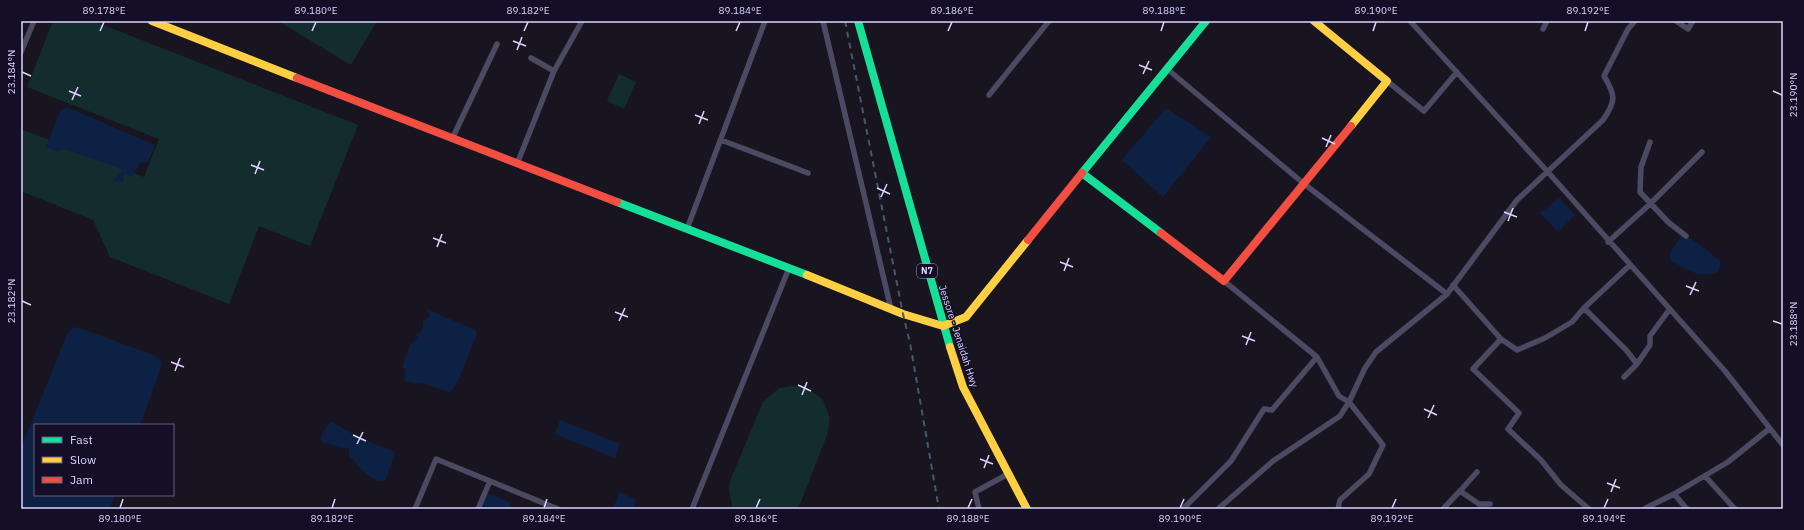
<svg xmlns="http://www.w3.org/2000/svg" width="1804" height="530" font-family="'IBM Plex Sans',sans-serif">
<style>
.green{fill:#132d2e}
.water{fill:#0d2145}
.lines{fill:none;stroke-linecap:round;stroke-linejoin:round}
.street{stroke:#4b4a62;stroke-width:5.5}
.fast{stroke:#16e098;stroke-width:8}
.slow{stroke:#ffcf43;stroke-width:8}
.jam{stroke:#f24e42;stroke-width:8}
.rail{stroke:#44596b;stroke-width:2;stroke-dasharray:6 5;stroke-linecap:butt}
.ticks{fill:none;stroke:#dbd5ff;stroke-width:1.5}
.labels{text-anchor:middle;stroke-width:3;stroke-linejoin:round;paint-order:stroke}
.shield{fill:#140f27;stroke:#9f9abe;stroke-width:1}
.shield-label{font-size:9px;font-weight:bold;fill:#dbd5ff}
.street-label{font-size:10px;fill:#dbd5ff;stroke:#140f27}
.neatline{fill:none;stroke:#dbd5ff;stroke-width:1.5}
.ticks-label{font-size:10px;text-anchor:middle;fill:#dbd5ff}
</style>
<rect width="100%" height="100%" fill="#181521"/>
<path class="green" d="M53,21H93L358,125L310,246L259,226L229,304L110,257L93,220L21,191V129L144,177L159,139L27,87Z
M278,21H377L351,65Z
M619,74L636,82L624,109L607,101Z
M793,386L809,389L823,400L830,418L827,435L801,502L796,509H733L729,491L730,481L763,402L779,388Z"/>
<path class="water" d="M64,108H69L155,145L148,162L140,163L132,177L124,174L123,182L113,181L122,171L119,168L65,149L56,151L46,147L60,111Z
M1166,108L1211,137L1163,197L1122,160Z
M1559,198L1575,215L1558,232L1540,213Z
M1682,235C1697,240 1709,252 1721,262L1718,272C1694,279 1692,269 1671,262L1670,252Z
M426,309L476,330L477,335C469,348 460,385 450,392L421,383H412L404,380L406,370L402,366L411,344L417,338V333H420L423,327V321L430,316Z
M77,327L156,356L160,359L162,365L140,425H35V495H115L110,509H21V448L67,334L71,329Z
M560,420L620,444L615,458L555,434Z
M332,422L364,440L395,452L386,480C373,486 357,463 349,456V449L321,442C320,436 326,425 332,422Z
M619,492L635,499L636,501L634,509H613Z
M489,494L508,501L512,509H481L487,495Z"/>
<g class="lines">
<path class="street" d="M823,21L891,309
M1410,21L1547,171L1725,371L1783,445
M1676,21L1688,29L1693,21
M1543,29L1547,21
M21,52L34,21
M531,58L554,71L582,21
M1166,68L1303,183L1447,294
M1387,81L1424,111L1457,72
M989,95L1049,21
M452,139L497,44
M721,140L808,173
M1650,142L1641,167L1640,192L1668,222L1686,236
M517,164L554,71
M687,229L765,21
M1608,242L1650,204L1702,152
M1453,285L1501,339L1473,369L1519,413L1508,429L1541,460L1561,485L1589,509
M1584,308L1627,351L1637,364L1624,377
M1501,339L1517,350L1545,338L1572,322L1584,308L1630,265
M1317,357L1339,396L1349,402L1383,445L1369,474L1340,500L1338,509
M1637,364L1650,345V336L1669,310
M1705,476L1735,509
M1460,491L1477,472
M1674,494L1687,509
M415,509L436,459L558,509
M478,509L490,481
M692,509L789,268
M979,509L975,492L1008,474
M1183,509L1231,461L1264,409L1272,410L1317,357L1224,281
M1218,509L1273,461L1340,416L1349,402L1365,368L1376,352L1447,294L1517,200L1603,120C1616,101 1616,96 1604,76L1628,29L1635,21
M1443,509L1460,491L1479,504H1490
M1644,509L1674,494L1728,462L1769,429"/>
<path class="fast" d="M858,21L950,347
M617,202L807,275
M1161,233L1082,173L1206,21"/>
<path class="slow" d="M152,21L297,78
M1314,21L1387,81L1351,126
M807,275L903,314L943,326L966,317L1028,240
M950,347L963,387L1027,509"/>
<path class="jam" d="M297,78L617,202
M1161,233L1224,281L1351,126
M1028,240L1082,173"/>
<path class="rail" d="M845,21L903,314L910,343L939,509"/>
</g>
<path class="ticks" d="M100,31L104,22M312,31L316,22M524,31L528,22M736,31L740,22M948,31L952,22M1161,31L1164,22M1373,31L1376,22M1585,31L1588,22M513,41L526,46M517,50L522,37M1139,65L1152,70M22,72L31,76M1143,74L1149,61M69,91L81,96M1773,91L1782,95M72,100L78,87M695,115L708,120M699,124L704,111M1322,138L1335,144M1326,147L1331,135M251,165L264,170M255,174L260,161M877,188L890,194M881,197L887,184M1504,212L1517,217M1508,221L1513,208M433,238L446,243M437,247L442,234M1060,262L1073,267M1064,271L1069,258M1686,286L1699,291M1690,295L1696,282M22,301L31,305M615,312L628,317M619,321L625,308M1773,321L1782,324M1242,336L1255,341M1246,345L1251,332M171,362L184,367M175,371L180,358M798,385L811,391M802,395L807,382M1424,409L1437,415M1428,418L1434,405M353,435L366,441M357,444L363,432M980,459L993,464M984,468L989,455M1607,483L1620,488M1611,492L1616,479M120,508L123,499M332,508L335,499M544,508L547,499M756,508L760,499M968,508L972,499M1180,508L1184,499M1392,508L1396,499M1604,508L1608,499"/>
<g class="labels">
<rect class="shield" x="917" y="264" width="20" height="14" rx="3"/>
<g class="shield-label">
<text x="927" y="274">N7</text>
</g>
<g class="street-label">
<text transform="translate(959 336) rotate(72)" y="4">Jessore - Jenaidah Hwy</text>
</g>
</g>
<rect width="1804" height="530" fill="none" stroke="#140f27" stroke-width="44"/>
<rect x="34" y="424" width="140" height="72" fill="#140f27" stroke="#645e7d"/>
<rect x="42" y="437" width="20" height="6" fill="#16e098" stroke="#645e7d"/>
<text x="70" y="444" font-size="12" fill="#dbd5ff">Fast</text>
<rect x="42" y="457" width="20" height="6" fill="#ffcf43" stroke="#645e7d"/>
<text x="70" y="464" font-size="12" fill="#dbd5ff">Slow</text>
<rect x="42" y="477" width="20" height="6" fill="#f24e42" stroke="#645e7d"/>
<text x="70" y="484" font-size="12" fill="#dbd5ff">Jam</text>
<rect x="22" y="22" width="1760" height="486" class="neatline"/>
<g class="ticks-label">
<text x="104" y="14">89.178°E</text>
<text x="316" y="14">89.180°E</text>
<text x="528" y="14">89.182°E</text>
<text x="740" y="14">89.184°E</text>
<text x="952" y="14">89.186°E</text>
<text x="1164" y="14">89.188°E</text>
<text x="1376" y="14">89.190°E</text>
<text x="1588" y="14">89.192°E</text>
<text transform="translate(11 72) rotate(-90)" y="4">23.184°N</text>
<text transform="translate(1793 95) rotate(-90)" y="4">23.190°N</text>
<text transform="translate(11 301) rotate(-90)" y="4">23.182°N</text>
<text transform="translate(1793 324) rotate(-90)" y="4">23.188°N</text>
<text x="120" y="522">89.180°E</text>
<text x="332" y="522">89.182°E</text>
<text x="544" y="522">89.184°E</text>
<text x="756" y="522">89.186°E</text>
<text x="968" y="522">89.188°E</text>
<text x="1180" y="522">89.190°E</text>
<text x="1392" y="522">89.192°E</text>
<text x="1604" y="522">89.194°E</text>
</g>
</svg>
